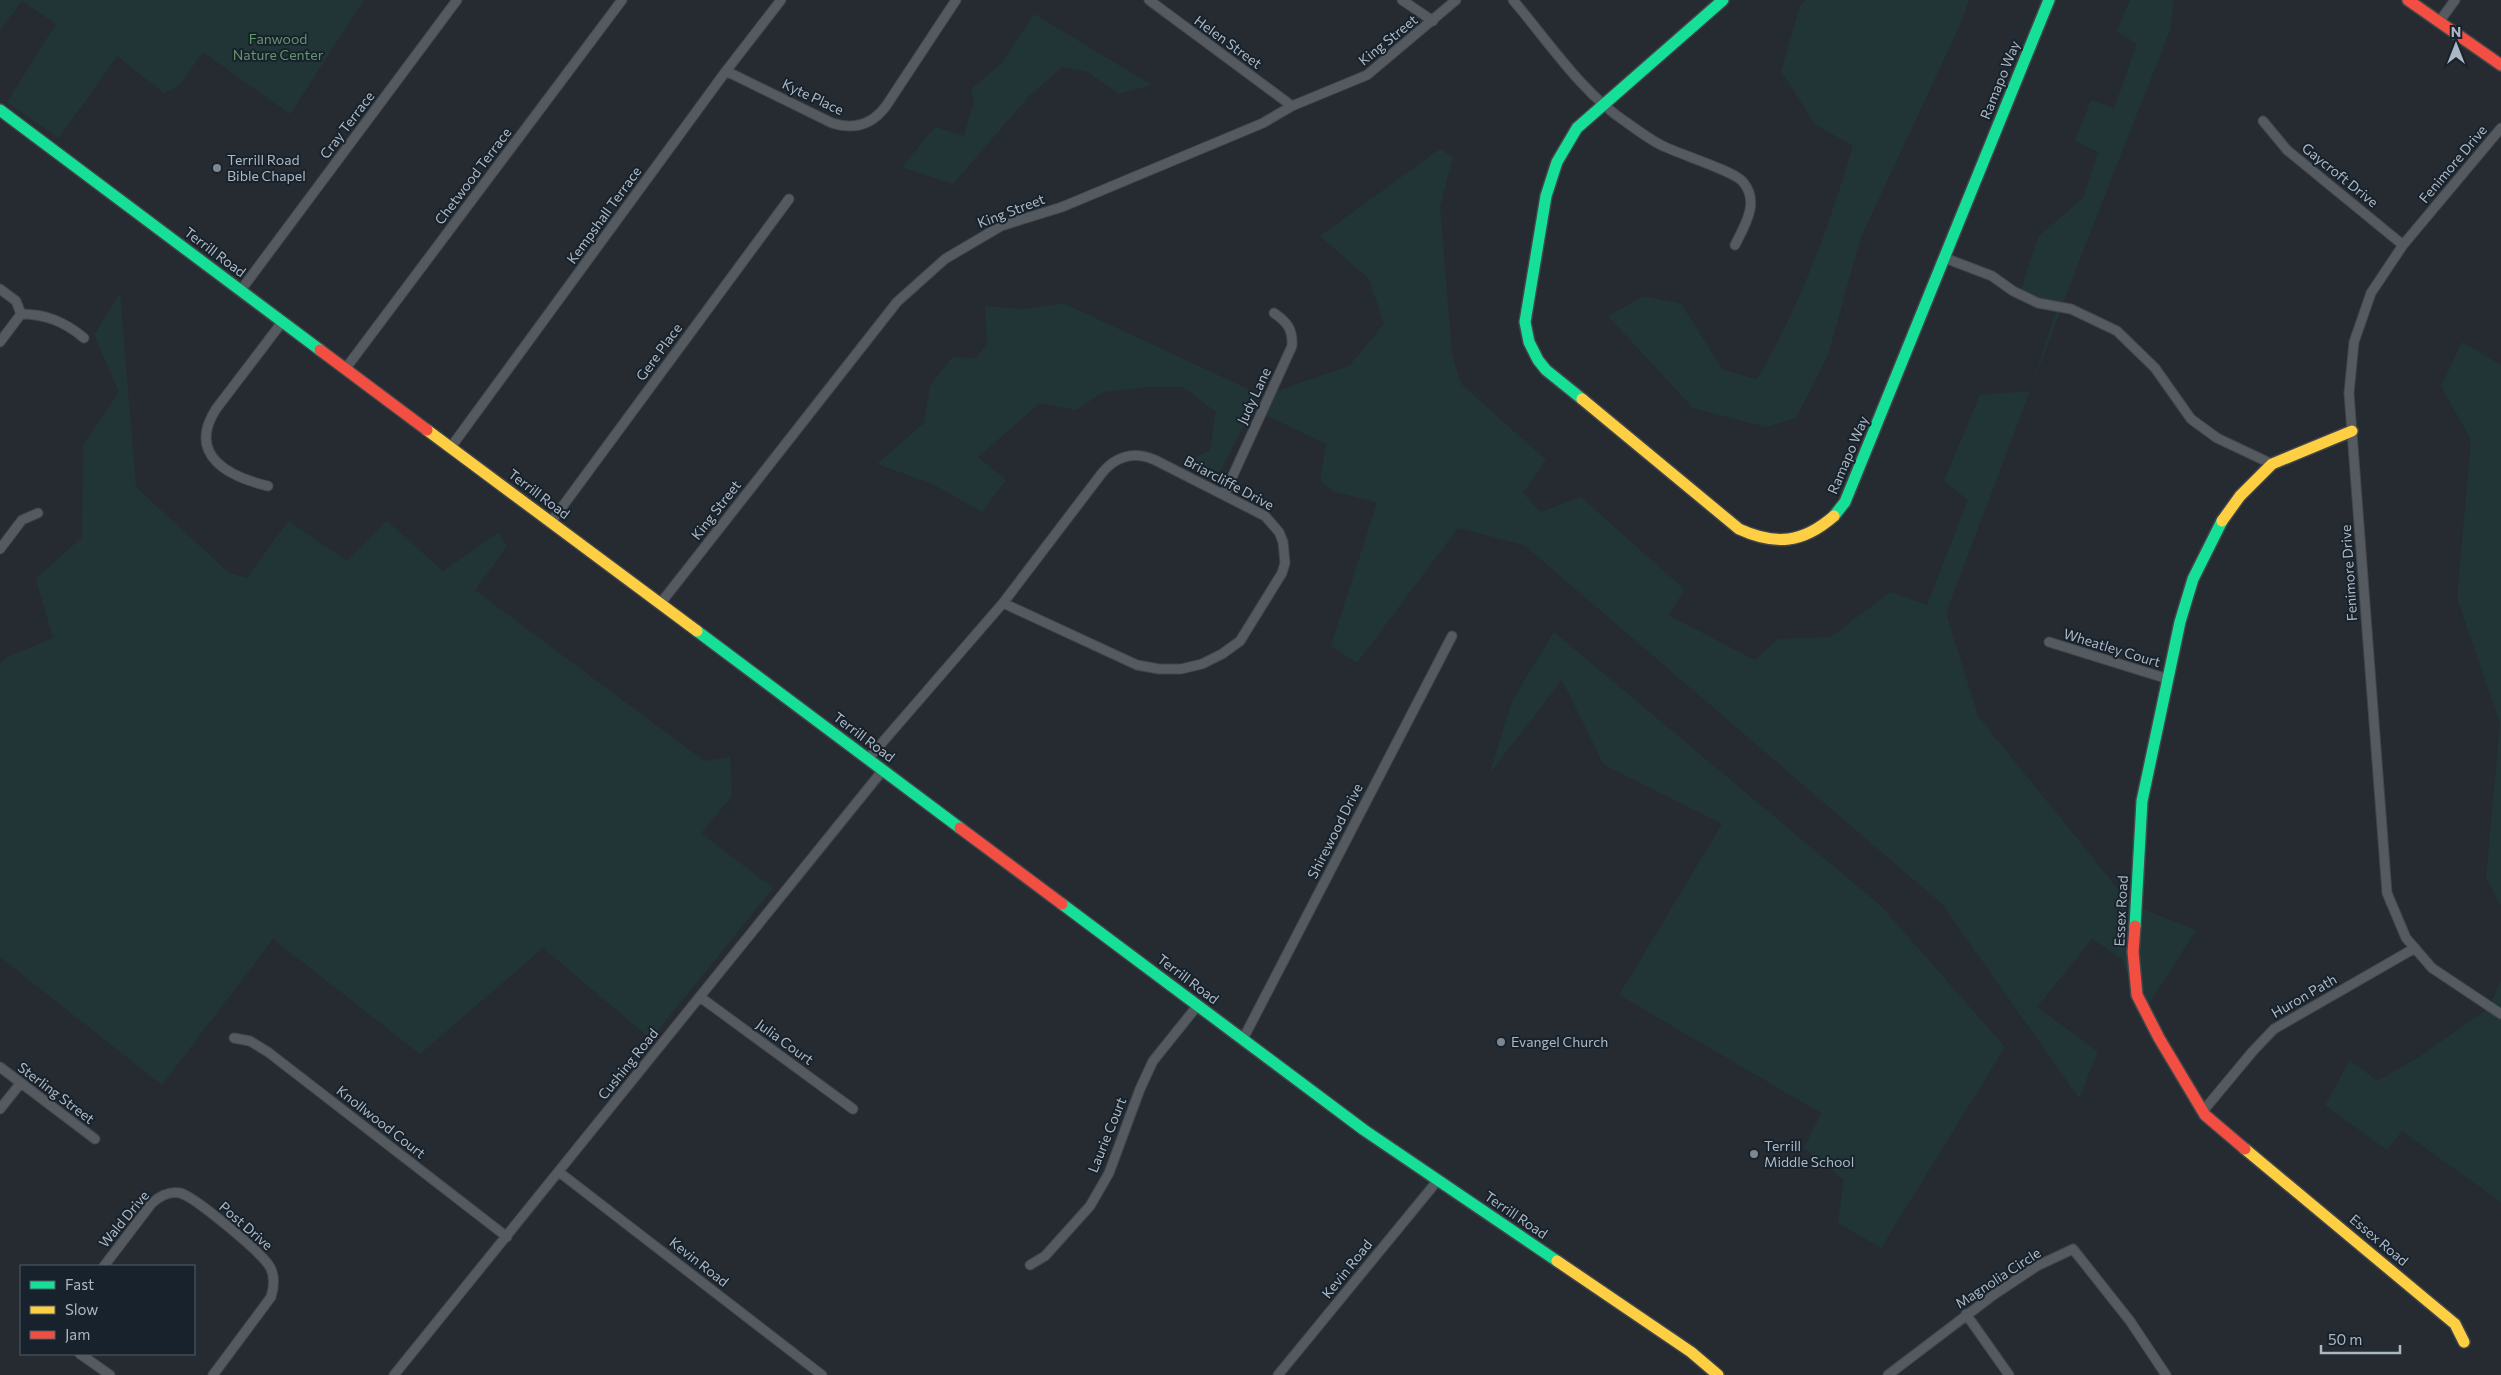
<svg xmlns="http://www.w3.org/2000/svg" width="2501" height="1375" font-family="Commissioner,sans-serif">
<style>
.green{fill:#213537}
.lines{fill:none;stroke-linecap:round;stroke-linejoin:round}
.street-casing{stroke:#41464a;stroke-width:11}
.fast-casing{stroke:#41464a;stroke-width:14}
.slow-casing{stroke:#41464a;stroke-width:14}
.jam-casing{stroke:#41464a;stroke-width:14}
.street{stroke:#545a60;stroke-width:9}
.fast{stroke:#16e098;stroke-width:11}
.slow{stroke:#ffcf43;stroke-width:11}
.jam{stroke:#f24e42;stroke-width:11}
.poi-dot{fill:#7d8791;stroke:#18222c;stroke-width:2}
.labels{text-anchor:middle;stroke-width:4;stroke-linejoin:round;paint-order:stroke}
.park-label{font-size:14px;fill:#63956a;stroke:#18222c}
.street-label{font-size:14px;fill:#acb8c4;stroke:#18222c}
.poi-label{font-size:14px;fill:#acb8c4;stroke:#18222c;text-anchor:start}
</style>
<rect width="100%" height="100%" fill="#252b31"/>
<path class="green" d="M0,0H364L290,114L203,52L178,86L164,93L117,56L59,138L7,102L56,24L22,1L0,30Z
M1806,0H1969L1960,25L1861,237L1828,355L1796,418L1766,427L1693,408L1608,316L1644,296L1681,304L1723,370L1757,379C1800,307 1829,226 1853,146L1815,124L1781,71L1800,6Z
M2130,0H2174L2170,30L2083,251L1946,613L1978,716L2130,904L2196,930L2142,1015L2122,959L2092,939L2037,1007L2098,1052L2079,1098L1942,904L1524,545L1458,528L1357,663L1331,646L1377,502L1334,492L1320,480L1326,444L1261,413L1271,393L1349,366L1384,324L1369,279L1320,236L1440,149L1453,157L1440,206L1452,354L1461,384L1546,460L1523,493L1541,512L1581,497L1685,590L1668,615L1755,660L1778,639L1831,637L1890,592L1927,605L1968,500L1944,481L1980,395L2030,391L2057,309L2019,297L2038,237L2083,198L2098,152L2075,141L2091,100L2114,108L2137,44L2117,31Z
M1034,14L1152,85L1119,94L1088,72L1062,67L1030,95L953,184L902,167L935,127L964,136L974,102L971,89L1002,63Z
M120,293L136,487L229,573L247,578L288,521L347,561L387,521L443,571L498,533L507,546L475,590L704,761L730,757L732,796L701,833L773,888L651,1039L543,948L420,1054L273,939L162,1085L0,957V665L7,657L53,638L36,579L82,537L83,445L119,392L94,335Z
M1063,303L1259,394L1220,472L1188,461L1210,450L1216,412L1183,387H1148L1104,392L1076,410L1040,403L978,457L1006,480L982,512L933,484L877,464L924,423L930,386L952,357L976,358L987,344L985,306L1025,309Z
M2462,342L2501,365V906L2486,878L2500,723L2457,598L2471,440L2441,386Z
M1554,632L1881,906L2005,1047L1881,1248L1838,1223L1844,1180L1804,1148L1821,1113L1619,995L1722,824L1604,765L1562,680L1490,773L1512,701Z
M2501,980V1202L2402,1131L2387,1150L2325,1105L2350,1060L2377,1081L2419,1057L2489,1008Z"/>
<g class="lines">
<defs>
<path id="street" d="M1149,0L1292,106
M1402,0L1433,21
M1513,0C1547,40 1583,94 1626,122C1637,130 1649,139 1661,145C1678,154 1735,171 1743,182C1760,202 1745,225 1735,245
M2439,22L2455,0
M726,71L832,123C854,130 872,125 886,106L956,0
M2263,121L2287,150L2403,245
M2501,128L2403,245L2371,293L2354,342L2349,393L2387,893L2406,938L2432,968L2501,1014
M1945,258L1992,276L2013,291L2038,303L2071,309L2117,331L2155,368L2191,419L2217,438L2272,464
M0,289L16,301L21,314C46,314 65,322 84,338
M241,290L457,0
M0,342L21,314
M346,368L622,0
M451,447L726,71L781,0
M268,486C230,477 186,456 216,409L283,321
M1224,495L1292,346C1293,329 1287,322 1274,313
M551,522L789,199
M0,549L22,520L38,513
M660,604L897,302L945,259L1001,226L1062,207L1263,123L1292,106L1367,75L1456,0
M2049,642L2168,679
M868,759L1003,603L1102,473C1116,456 1134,451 1155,460L1265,516L1279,532L1283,542L1285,563L1282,573L1240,641L1222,654L1202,664L1181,669H1159L1137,665L1003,603
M700,997L853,1109
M234,1038L250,1041L268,1052L507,1237
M1243,1039L1452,636
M0,1067L95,1139
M0,1109L20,1084
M2203,1111L2253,1051L2274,1029L2415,948
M559,1172L822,1375
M1030,1265L1045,1256L1090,1206L1109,1173L1140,1089L1153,1061L1198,1005
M104,1266L152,1203C160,1196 169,1191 180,1193C194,1196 262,1253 270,1267C275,1276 274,1287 271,1297L213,1375
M1966,1314L2009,1375
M80,1354L110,1375
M394,1375L883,770
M1278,1375L1438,1180
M1888,1375L1992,1296L2037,1266L2073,1249L2130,1321L2166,1375"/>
<path id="fast" d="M0,110L320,350
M1582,399L1546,370L1538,360L1529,342L1525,322L1546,196L1557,162L1577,128L1723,0
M1834,516L1845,502L2049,0
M697,631L960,828
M1062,904L1364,1130L1557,1261
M2135,926L2142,801L2180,622L2193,579L2222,521"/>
<path id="slow" d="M1582,399L1739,529C1776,546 1803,543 1834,516
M427,430L697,631
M2222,521L2240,496L2272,464L2352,431
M2245,1149L2455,1324L2464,1342
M1557,1261L1691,1352L1718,1375"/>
<path id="jam" d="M2408,0L2501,65
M320,350L427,430
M960,828L1062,904
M2135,926L2133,952L2137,995L2159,1038L2205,1115L2245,1149"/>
</defs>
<use href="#street" class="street-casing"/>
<use href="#fast" class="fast-casing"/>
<use href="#slow" class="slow-casing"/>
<use href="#jam" class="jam-casing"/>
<use href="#street" class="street"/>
<use href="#fast" class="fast"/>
<use href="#slow" class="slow"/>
<use href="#jam" class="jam"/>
</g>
<g class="poi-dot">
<circle cx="217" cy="168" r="5"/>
<circle cx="1501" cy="1042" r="5"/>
<circle cx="1754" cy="1154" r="5"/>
</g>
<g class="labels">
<g class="park-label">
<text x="278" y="44">Fanwood<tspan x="278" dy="16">Nature Center</tspan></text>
</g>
<g class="street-label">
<text transform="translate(1388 40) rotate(-39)" y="5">King Street</text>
<text transform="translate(1228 42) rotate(36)" y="5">Helen Street</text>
<text transform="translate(2000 80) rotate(-68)" y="5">Ramapo Way</text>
<text transform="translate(813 97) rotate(25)" y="5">Kyte Place</text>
<text transform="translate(347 125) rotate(-53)" y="5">Cray Terrace</text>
<text transform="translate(2453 164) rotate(-50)" y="5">Fenimore Drive</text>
<text transform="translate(2340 175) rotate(39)" y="5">Gaycroft Drive</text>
<text transform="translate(473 176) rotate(-53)" y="5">Chetwood Terrace</text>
<text transform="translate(1011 211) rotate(-21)" y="5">King Street</text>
<text transform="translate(604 215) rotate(-54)" y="5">Kempshall Terrace</text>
<text transform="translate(215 252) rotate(37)" y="5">Terrill Road</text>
<text transform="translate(659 352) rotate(-54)" y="5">Gere Place</text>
<text transform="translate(1254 396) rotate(-65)" y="5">Judy Lane</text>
<text transform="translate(1848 455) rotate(-67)" y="5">Ramapo Way</text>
<text transform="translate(1229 483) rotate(28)" y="5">Briarcliffe Drive</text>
<text transform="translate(539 494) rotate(37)" y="5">Terrill Road</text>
<text transform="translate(716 510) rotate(-52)" y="5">King Street</text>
<text transform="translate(2349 573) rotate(-94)" y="5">Fenimore Drive</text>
<text transform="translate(2112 648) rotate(17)" y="5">Wheatley Court</text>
<text transform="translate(864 737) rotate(37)" y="5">Terrill Road</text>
<text transform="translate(1335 831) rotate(-63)" y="5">Shirewood Drive</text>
<text transform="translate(2121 911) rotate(-87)" y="5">Essex Road</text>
<text transform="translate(1188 979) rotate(37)" y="5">Terrill Road</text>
<text transform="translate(2304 996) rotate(-30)" y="5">Huron Path</text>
<text transform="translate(785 1042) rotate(36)" y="5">Julia Court</text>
<text transform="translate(628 1064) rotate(-51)" y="5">Cushing Road</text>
<text transform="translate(56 1093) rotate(37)" y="5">Sterling Street</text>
<text transform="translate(381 1122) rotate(38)" y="5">Knollwood Court</text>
<text transform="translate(1107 1135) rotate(-68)" y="5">Laurie Court</text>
<text transform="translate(1516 1215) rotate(34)" y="5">Terrill Road</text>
<text transform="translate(124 1219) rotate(-50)" y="5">Wald Drive</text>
<text transform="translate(246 1226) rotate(41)" y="5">Post Drive</text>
<text transform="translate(2379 1240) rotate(40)" y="5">Essex Road</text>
<text transform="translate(699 1262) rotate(38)" y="5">Kevin Road</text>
<text transform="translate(1347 1269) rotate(-51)" y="5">Kevin Road</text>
<text transform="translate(1998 1278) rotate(-33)" y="5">Magnolia Circle</text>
</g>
<g class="poi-label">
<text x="227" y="165">Terrill Road<tspan x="227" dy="16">Bible Chapel</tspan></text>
<text x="1511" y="1047">Evangel Church</text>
<text x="1764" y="1151">Terrill<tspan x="1764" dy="16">Middle School</tspan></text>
</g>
</g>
<rect x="20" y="1265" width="175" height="90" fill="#18222c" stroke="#535e69"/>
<rect x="30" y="1281" width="25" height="8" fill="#16e098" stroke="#535e69"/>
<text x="65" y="1290" font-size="15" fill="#acb8c4">Fast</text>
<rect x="30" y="1306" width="25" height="8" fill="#ffcf43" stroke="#535e69"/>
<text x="65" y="1315" font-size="15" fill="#acb8c4">Slow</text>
<rect x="30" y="1331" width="25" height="8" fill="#f24e42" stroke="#535e69"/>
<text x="65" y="1340" font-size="15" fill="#acb8c4">Jam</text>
<g transform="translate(2456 45)" stroke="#18222c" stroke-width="4" paint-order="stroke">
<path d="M0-4L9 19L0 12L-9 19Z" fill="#acb8c4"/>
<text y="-8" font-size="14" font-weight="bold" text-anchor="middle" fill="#acb8c4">N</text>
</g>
<path d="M2321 1345v8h79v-8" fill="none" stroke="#acb8c4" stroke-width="2.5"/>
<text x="2328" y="1345" font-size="15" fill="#acb8c4" stroke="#18222c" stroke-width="4" paint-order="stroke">50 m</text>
</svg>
